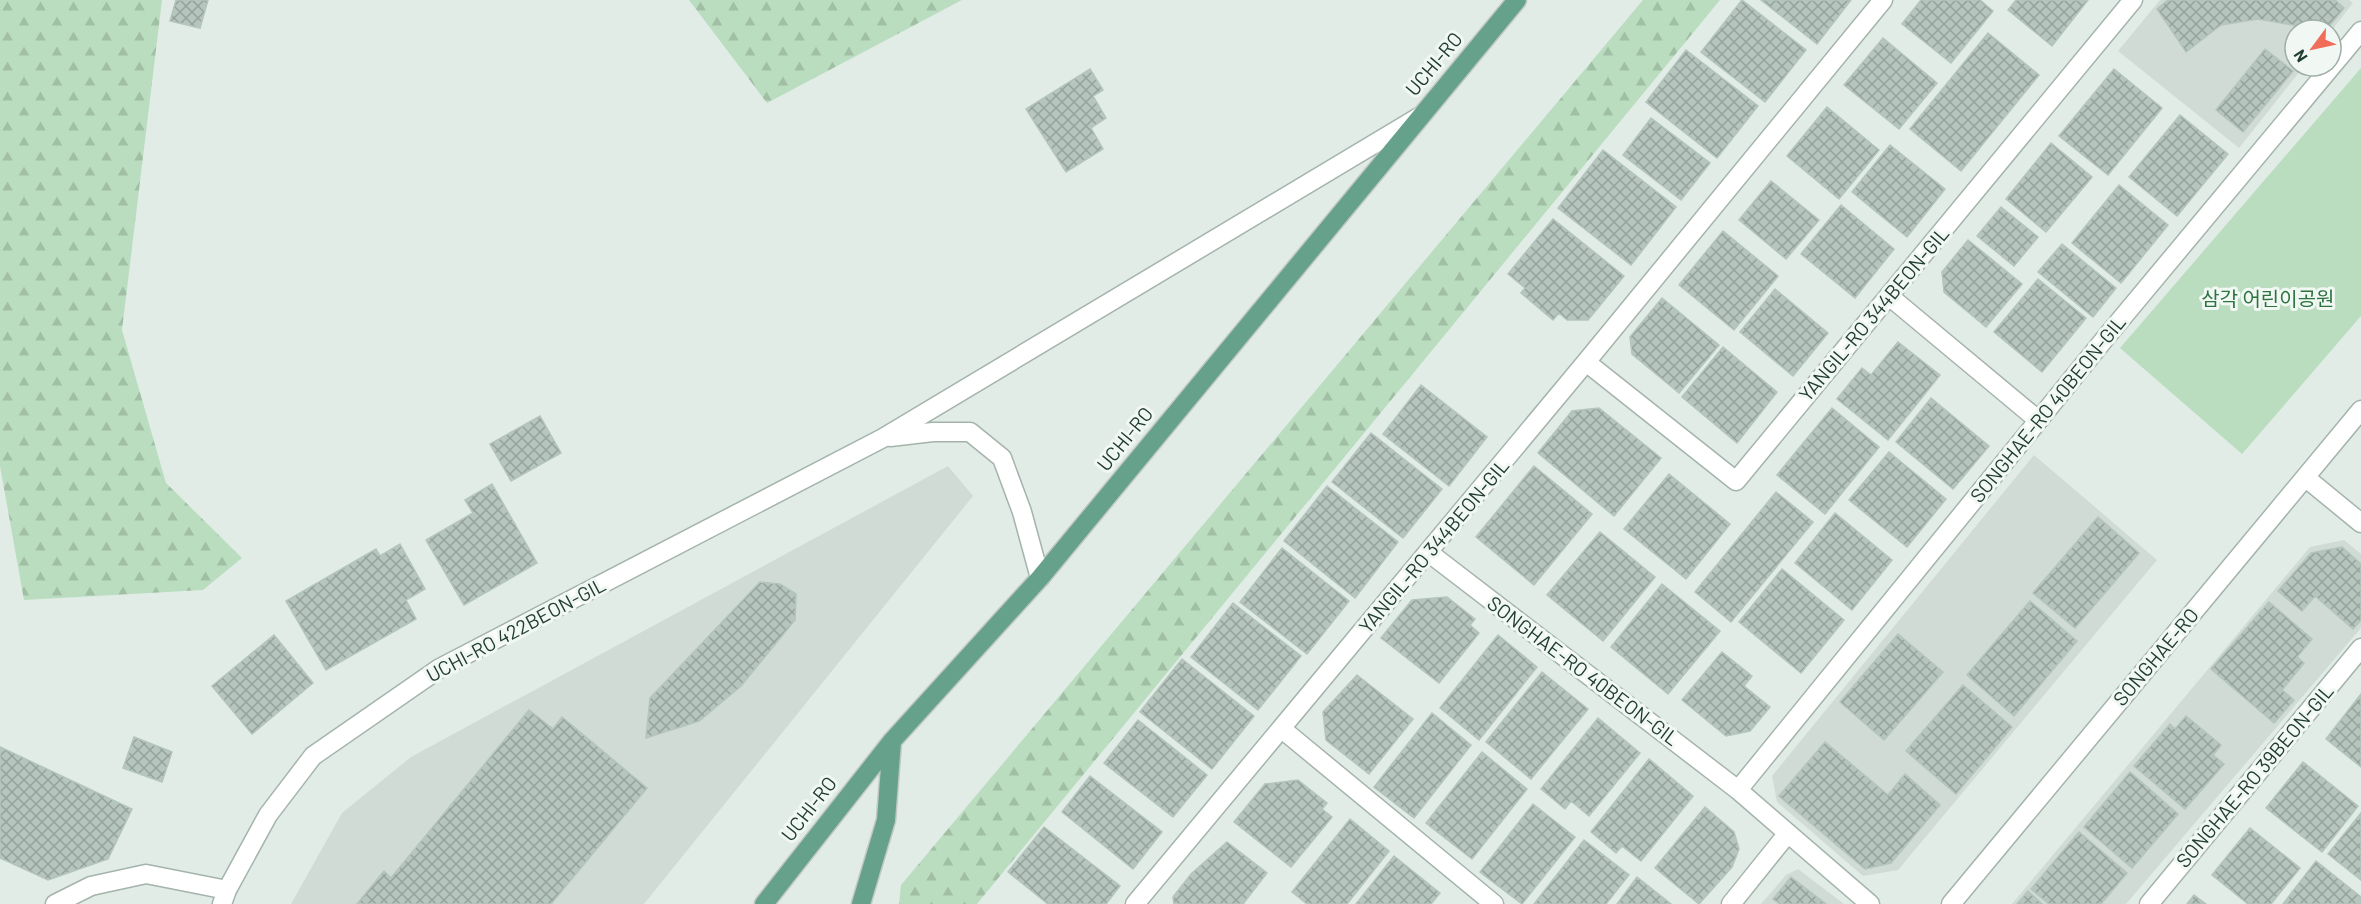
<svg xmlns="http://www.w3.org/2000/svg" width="2361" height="904" font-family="Barlow,'Noto Sans KR',sans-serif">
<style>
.built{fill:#cfdbd4}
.green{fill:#baddbf}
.forest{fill:url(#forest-firs)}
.building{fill:url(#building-cross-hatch);stroke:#b3c5bc;stroke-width:1.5}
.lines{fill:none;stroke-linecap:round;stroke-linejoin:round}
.minor-casing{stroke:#a4b4ac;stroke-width:21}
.major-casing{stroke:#c1c8c6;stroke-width:21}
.minor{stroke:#fff;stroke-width:18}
.major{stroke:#66a18b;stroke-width:18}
.labels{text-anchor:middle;stroke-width:6;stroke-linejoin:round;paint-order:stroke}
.street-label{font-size:20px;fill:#213c32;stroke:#f1f8f4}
.park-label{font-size:20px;fill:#2c733f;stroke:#f1f8f4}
</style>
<defs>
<pattern id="forest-firs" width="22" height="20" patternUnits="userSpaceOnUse" patternTransform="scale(1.5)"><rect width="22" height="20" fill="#baddbf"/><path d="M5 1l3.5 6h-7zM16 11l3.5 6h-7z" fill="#a0bfa5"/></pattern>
<pattern id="building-cross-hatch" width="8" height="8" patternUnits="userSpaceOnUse" patternTransform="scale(1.5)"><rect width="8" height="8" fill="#b6c6be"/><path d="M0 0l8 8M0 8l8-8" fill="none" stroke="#94a29b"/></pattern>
</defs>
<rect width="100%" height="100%" fill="#e1ece6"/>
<path class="built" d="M2160,0H2349L2353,3L2331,31L2295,30V66H2304L2239,148L2118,51Z
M2034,455L2157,560L1898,870L1863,876L1777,802L1772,776Z
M948,466L973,496L644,904H291L342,813L411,757Z
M2344,540L2361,554V628L2126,904H2012L2310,547Z
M1798,869L1844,904H1761L1786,875Z"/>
<path class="green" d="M2361,68V316L2242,454L2120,348Z"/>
<path class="forest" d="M0,0H162L122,330L166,483L242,558L203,590L24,600L0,466Z
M689,0H962L767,103Z
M1643,0H1720L977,904H899L901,885Z"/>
<path class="building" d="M176,0H208L200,28L170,21Z
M1742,0L1806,50L1765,102L1701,52Z
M1761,0H1851L1817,44Z
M1921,0H1980L1993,11L1951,63L1902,24Z
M2016,0H2088L2052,46L2008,10Z
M2168,0H2335L2344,8L2326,30H2301L2293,25L2258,19L2221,25L2186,52L2157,9Z
M1988,33L2039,75L1961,171L1910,129Z
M1883,38L1937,83L1899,129L1844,85Z
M2265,49L2293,71L2243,132L2216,110Z
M1686,50L1758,106L1717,158L1646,102Z
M1090,69L1103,90L1093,96L1106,118L1091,128L1103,149L1066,172L1026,109Z
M2114,69L2162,108L2108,175L2059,136Z
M1827,107L1879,150L1839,199L1787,156Z
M2180,115L2228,154L2177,216L2129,177Z
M1651,118L1710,163L1681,200L1623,155Z
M2051,143L2092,177L2046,232L2006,199Z
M1890,145L1945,189L1907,237L1852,192Z
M1603,150L1676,207L1631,265L1558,208Z
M1771,181L1819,220L1786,259L1739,220Z
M2119,185L2168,225L2121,283L2072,243Z
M1841,205L1894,249L1855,298L1801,254Z
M2001,207L2038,237L2014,266L1977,236Z
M1553,219L1624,276L1588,320H1567L1559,313L1553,320L1521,293L1525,288L1508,274Z
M1723,231L1778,276L1734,330L1679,285Z
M1968,240L2022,284L1986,327L1944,292L1942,272Z
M2062,244L2116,288L2093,317L2038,272Z
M2038,279L2086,318L2042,372L1994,332Z
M1775,289L1828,333L1793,376L1740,332Z
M1662,298L1719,345L1679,393L1632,354L1630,337Z
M1898,342L1940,375L1888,440L1837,399L1862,368L1871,375Z
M1723,347L1777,392L1737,443L1682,397Z
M1421,385L1487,437L1449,486L1383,434Z
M1931,398L1989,446L1953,489L1896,442Z
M1599,408L1661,458L1614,516L1538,453L1572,411Z
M1832,408L1879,447L1825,514L1777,475Z
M540,416L561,453L511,481L490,444Z
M1371,433L1442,489L1403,538L1332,482Z
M1889,452L1946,499L1907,547L1849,500Z
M1534,466L1592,514L1534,585L1476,537Z
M1669,474L1730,524L1686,579L1624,529Z
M492,484L537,563L464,605L426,540L473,513L465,500Z
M1327,486L1398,542L1355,598L1284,541Z
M1776,492L1813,522L1731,622L1695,592Z
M1835,513L1892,560L1852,610L1795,563Z
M2098,517L2139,553L2075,628L2033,593Z
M1600,532L1655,577L1603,641L1547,595Z
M400,544L425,589L406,600L416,619L326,670L286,601L376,549L380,556Z
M2342,547L2361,564V620L2353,629L2315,596L2302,611L2278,591L2311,553Z
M1282,548L1349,601L1307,654L1240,602Z
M1782,569L1844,620L1801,673L1739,622Z
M760,582L780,584L796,594L795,620L741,686L699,721L646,738L650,698Z
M1662,584L1720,631L1668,694L1611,647Z
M1447,597L1475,619L1470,625L1479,633L1439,683L1381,638L1412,600Z
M2030,601L2077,641L2014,716L1967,675Z
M2269,602L2312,639L2297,657L2304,663L2282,690L2294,700L2274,723L2211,669Z
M1233,603L1301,656L1258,710L1191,657Z
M1898,634L1943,672L1884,740L1840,702Z
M274,635L313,683L252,734L212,686Z
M1498,635L1537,667L1479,740L1440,708Z
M1722,652L1752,676L1744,686L1770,707L1750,731L1726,736L1682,700Z
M1182,659L1254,716L1212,769L1140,712Z
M1542,672L1588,709L1531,779L1486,742Z
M1357,675L1413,719L1369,774L1326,740L1323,712Z
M1963,685L2012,727L1956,794L1906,751Z
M2361,694V767L2326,739Z
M529,710L553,729L562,717L647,788L551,904H357L384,871L391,878Z
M1432,713L1471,745L1414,818L1374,787Z
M2186,716L2221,745L2213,755L2224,764L2185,809L2134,766L2170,724L2175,729Z
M1598,718L1640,753L1589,816L1571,801L1565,809L1541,789Z
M1138,720L1207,775L1173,817L1104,763Z
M134,737L172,752L162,782L123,768Z
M1825,742L1888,795L1905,774L1940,805L1891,863L1865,869L1779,796Z
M0,747L132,809L108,859L48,880L0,858Z
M1482,752L1527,789L1472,859L1426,823Z
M1649,759L1693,796L1641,861L1622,846L1616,853L1591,832Z
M2303,762L2358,806L2322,852L2266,808Z
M2130,772L2178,814L2132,868L2084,827Z
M1090,776L1162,832L1133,869L1062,812Z
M1298,780L1327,803L1322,809L1332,817L1291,867L1234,822L1265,784Z
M1533,804L1575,837L1522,904L1480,872Z
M1705,807L1734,832L1739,849L1732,867L1699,904L1655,868Z
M2361,813V880L2328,854Z
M1350,819L1389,851L1347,904H1307L1292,892Z
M1044,827L1120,886L1106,904H1048L1008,872Z
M2250,828L2300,868L2271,904H2248L2212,875Z
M2079,832L2127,873L2101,904H2049L2031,889Z
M1584,840L1629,875L1606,904H1534Z
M1227,842L1267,873L1243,904H1174L1173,897L1191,874Z
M1394,856L1440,893L1431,904H1356Z
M2316,861L2361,897V904H2283Z
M1637,877L1671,904H1617Z
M1791,877L1826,904H1780L1773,899Z
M2028,891L2042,904H2017Z
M2194,895L2206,904H2187Z"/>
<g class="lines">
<defs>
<path id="minor" d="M1889,296L2038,420
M1586,362L1736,481L2133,0
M890,437L933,432H970L1002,458L1022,512L1040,578
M2306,478L2361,523
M1428,552L1738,790L1870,904
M1282,729L1494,904
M1738,790L2107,336L2361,31
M55,904L91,886L146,874L227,890
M222,904L227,890L268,815L313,756L440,668L883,438L1419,117
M1135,904L1586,362L1883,0
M1731,904L1788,833
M1951,904L2361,410
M2149,904L2361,648"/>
<path id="major" d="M764,904L892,741L1040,578L1517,0
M861,904L886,820L892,741"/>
</defs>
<use href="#minor" class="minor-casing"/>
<use href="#major" class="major-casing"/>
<use href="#minor" class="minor"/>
<use href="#major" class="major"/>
</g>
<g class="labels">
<g class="street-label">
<text transform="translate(1434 64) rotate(-50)" y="7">UCHI-RO</text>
<text transform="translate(1874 314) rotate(-50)" y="7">YANGIL-RO 344BEON-GIL</text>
<text transform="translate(2048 409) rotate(-51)" y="7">SONGHAE-RO 40BEON-GIL</text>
<text transform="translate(1125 439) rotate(-51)" y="7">UCHI-RO</text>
<text transform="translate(1434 546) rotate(-50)" y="7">YANGIL-RO 344BEON-GIL</text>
<text transform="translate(516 630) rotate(-28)" y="7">UCHI-RO 422BEON-GIL</text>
<text transform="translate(2156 657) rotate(-50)" y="7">SONGHAE-RO</text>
<text transform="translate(1583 671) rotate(37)" y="7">SONGHAE-RO 40BEON-GIL</text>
<text transform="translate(2255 776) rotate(-50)" y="7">SONGHAE-RO 39BEON-GIL</text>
<text transform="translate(809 809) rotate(-52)" y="7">UCHI-RO</text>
</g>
<g class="park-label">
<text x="2268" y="306">삼각 어린이공원</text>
</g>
</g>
<g transform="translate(2313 48) rotate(237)"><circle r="28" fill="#f1f8f4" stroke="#9eada6" stroke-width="1.5"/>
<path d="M0-4.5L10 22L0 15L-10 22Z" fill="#f16d59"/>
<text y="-9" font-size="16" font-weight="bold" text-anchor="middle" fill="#213c32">N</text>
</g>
</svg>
